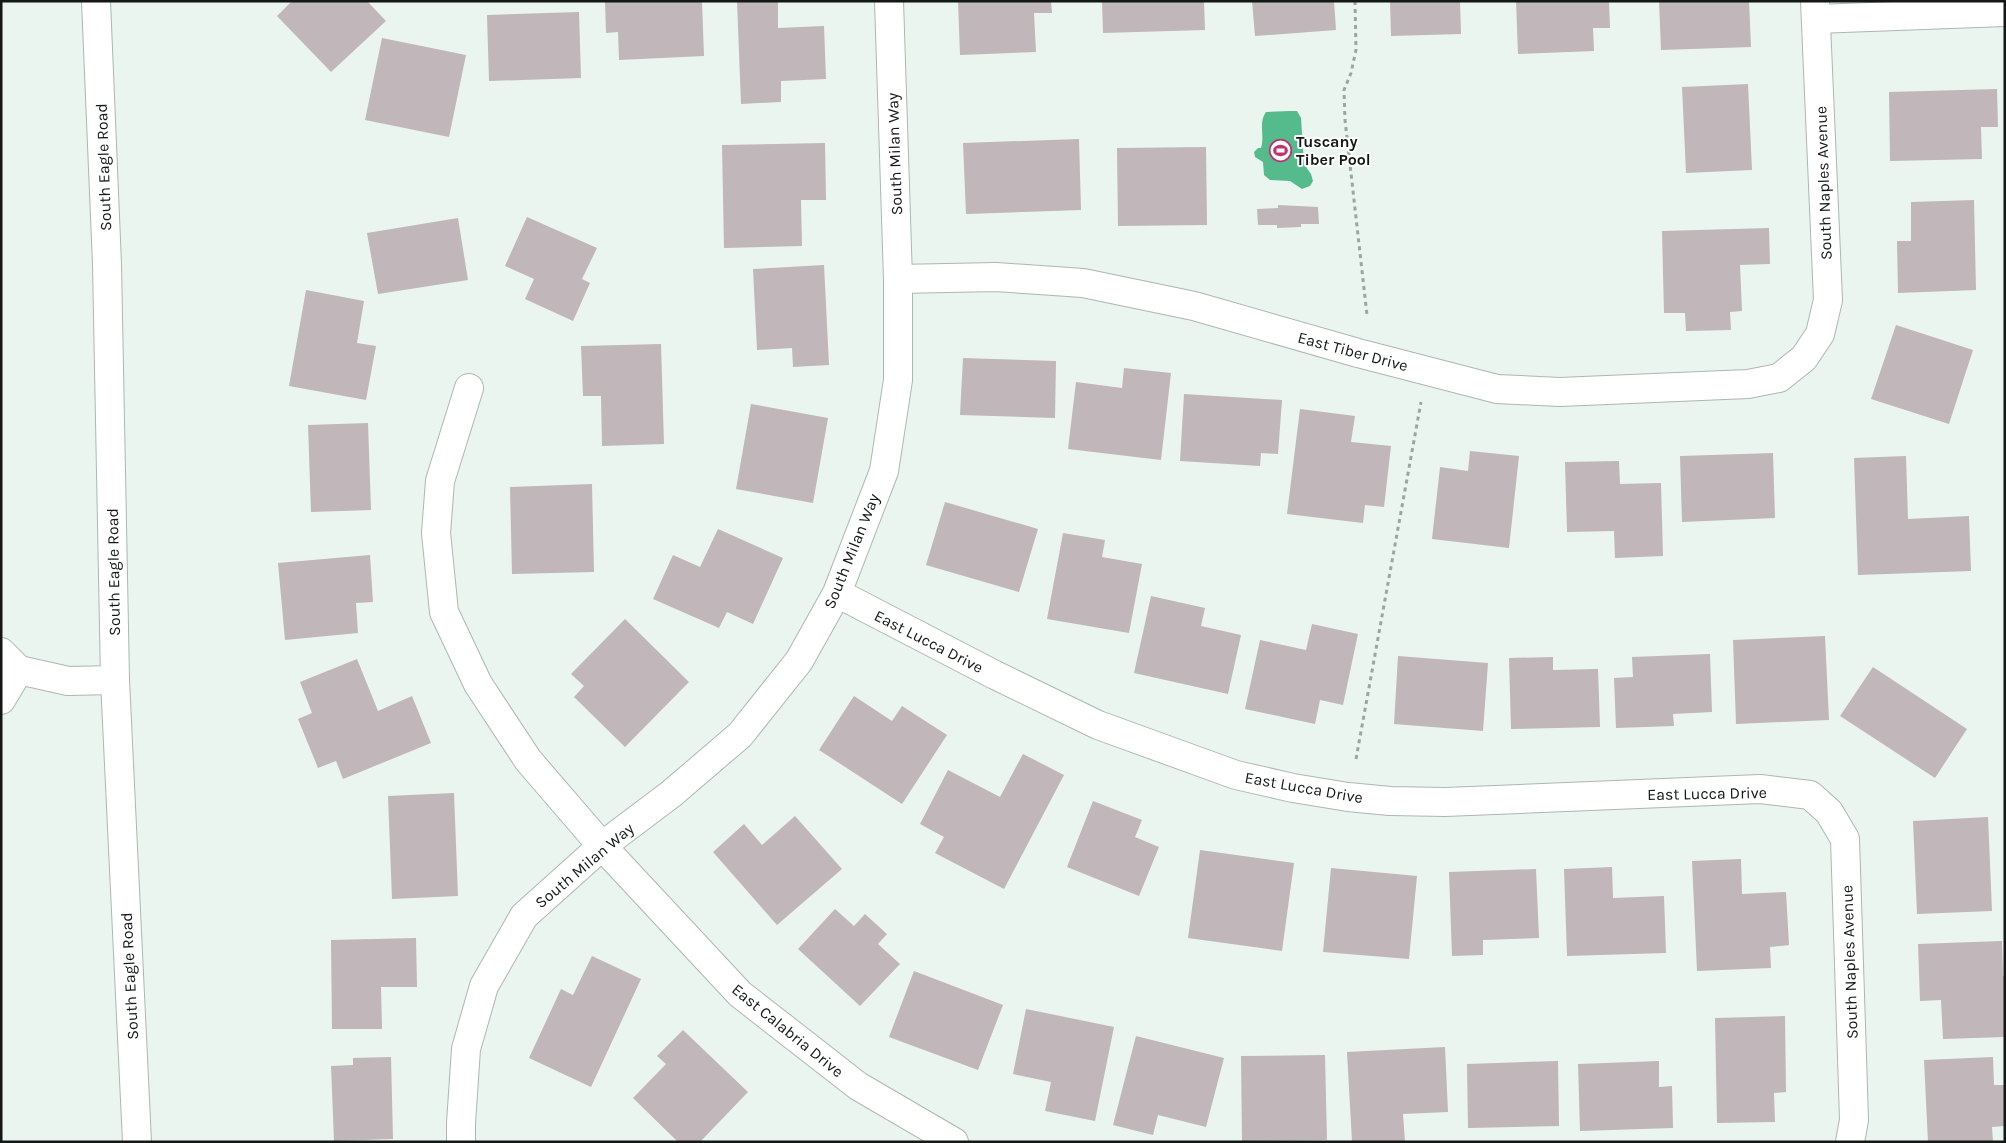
<svg xmlns="http://www.w3.org/2000/svg" width="2006" height="1143" font-family="Karla,sans-serif">
<style>
.water{fill:#56bb8c}
.building{fill:#c1b6b9}
.lines{fill:none;stroke-linecap:round;stroke-linejoin:round}
.street-casing{stroke:#adb7b1;stroke-width:30}
.secondary-casing{stroke:#adb7b1;stroke-width:30}
.path{stroke:#9ca5a0;stroke-width:3;stroke-dasharray:4 4;stroke-linecap:butt}
.street{stroke:#fff;stroke-width:28}
.secondary{stroke:#fff;stroke-width:28}
.labels{text-anchor:middle;stroke-width:4;stroke-linejoin:round;paint-order:stroke}
.poi-label{font-size:16px;font-weight:bold;fill:#131715;stroke:#fff;text-anchor:start}
.street-label{font-size:16px;fill:#131715;stroke:#fff}
</style>
<rect width="100%" height="100%" fill="#eaf5ef"/>
<path class="water" d="M1290,111H1297L1301,118L1304,164L1311,174L1313,181L1310,186L1302,189L1290,181L1270,180L1264,175L1263,162L1255,157L1254,152L1258,148H1261C1265,135 1258,123 1266,112Z"/>
<path class="building" d="M292,1H367L386,21L331,72L277,16Z
M605,1H702L704,56L619,60L618,32L606,33Z
M737,1H778V28L824,26L826,79L781,81V102L741,104Z
M958,1H1051L1052,13H1034L1036,52L960,55Z
M1102,1H1204L1205,30L1103,33Z
M1252,1H1334L1336,30L1255,36Z
M1390,1H1460L1461,34L1391,36Z
M1516,1H1609L1610,28H1593L1594,51L1518,54Z
M1659,1H1749L1751,47L1661,50Z
M579,12L581,78L489,81L487,15Z
M382,38L466,55L449,137L365,120Z
M1748,84L1752,170L1686,173L1682,87Z
M1997,89L1998,127H1981L1982,159L1890,161L1889,92Z
M1079,139L1081,210L966,214L963,143Z
M825,143L826,200H801L802,246L724,248L722,145Z
M1206,147L1207,225L1118,226L1117,148Z
M1974,200L1976,290L1898,293L1897,241H1911V202Z
M1278,205L1318,207L1319,224H1301V227L1277,228V225H1258L1257,209L1278,208Z
M527,217L597,248L582,279L590,283L573,321L525,299L534,279L505,266Z
M458,218L468,280L378,294L367,233Z
M1769,228L1770,264L1740,265L1742,311L1730,312L1731,330L1686,331L1685,313H1664L1662,231Z
M824,265L829,365L793,367L792,348L757,350L753,269Z
M306,290L364,301L357,343L376,346L366,400L289,386Z
M1896,325L1973,350L1949,424L1871,399Z
M661,344L664,444L602,446L601,396H583L581,346Z
M963,358L1056,361L1055,418L960,415Z
M1124,368L1171,373L1161,460L1068,449L1076,382L1122,388Z
M1184,394L1282,400L1278,454L1261,453L1260,466L1180,461Z
M751,404L828,418L813,503L736,489Z
M1300,409L1355,416L1351,442L1391,446L1384,507L1365,505L1363,523L1287,514Z
M368,423L371,510L311,512L308,425Z
M1470,451L1519,456L1509,548L1432,539L1440,467L1468,471Z
M1773,453L1775,518L1682,522L1680,456Z
M1906,456L1908,519L1969,516L1971,571L1858,575L1854,458Z
M1619,461L1620,484L1661,483L1663,556L1615,558L1614,531L1567,532L1565,462Z
M592,484L594,572L512,574L510,487Z
M945,502L1038,529L1019,592L926,565Z
M718,529L783,558L753,624L727,612L719,628L653,599L673,555L700,567Z
M1063,533L1105,540L1102,557L1142,564L1129,633L1047,619Z
M370,555L373,602L356,603L358,633L285,640L278,563Z
M1151,596L1205,608L1201,626L1241,635L1228,694L1134,673Z
M625,619L689,682L625,747L574,697L584,686L571,674Z
M1312,624L1358,634L1343,705L1320,700L1315,724L1245,709L1260,640L1306,650Z
M1825,636L1829,720L1736,724L1733,640Z
M1710,654L1712,712L1673,714L1674,726L1616,728L1614,678L1633,677L1632,657Z
M1398,656L1488,663L1483,731L1394,724Z
M1553,657V670L1598,669L1600,727L1511,729L1509,658Z
M357,659L378,711L412,696L431,743L343,779L336,761L318,768L298,719L312,713L300,682Z
M1873,667L1967,729L1935,778L1840,716Z
M854,696L892,721L902,706L947,735L902,804L819,750Z
M1023,754L1064,775L1004,889L935,853L944,837L920,824L948,770L1000,797Z
M454,793L458,896L392,899L388,796Z
M1093,801L1142,820L1135,837L1159,847L1139,896L1067,867Z
M795,816L842,869L777,925L713,852L744,824L762,845Z
M1988,817L1992,911L1917,914L1913,821Z
M1200,850L1294,863L1282,951L1188,938Z
M1741,859L1742,894L1786,892L1789,945L1770,947L1771,968L1697,971L1692,861Z
M1612,867L1613,898L1664,896L1666,953L1567,956L1564,869Z
M1331,868L1417,876L1409,959L1323,952Z
M1536,869L1539,938L1483,940V955L1452,956L1449,872Z
M835,909L854,926L865,914L887,934L878,944L900,964L860,1006L798,949Z
M416,938L417,987H381L382,1029H332L331,940Z
M2002,941L2003,976H2005V1037L1943,1039L1941,1000L1920,1001L1918,944Z
M592,956L641,979L591,1087L529,1058L561,989L573,995Z
M914,971L1003,1005L978,1070L889,1037Z
M1026,1009L1114,1027L1095,1121L1045,1111L1051,1082L1013,1074Z
M1785,1016L1786,1092L1774,1093L1775,1122L1717,1123L1715,1018Z
M683,1030L748,1092L700,1142H678L633,1098L666,1064L657,1056Z
M1136,1036L1224,1058L1206,1127L1158,1115L1153,1135L1113,1125Z
M1445,1047L1448,1112L1403,1114L1405,1142H1352L1347,1052Z
M1325,1055L1327,1140L1242,1141L1241,1056Z
M391,1057L393,1139L334,1141L331,1066L353,1065V1058Z
M1993,1057L1994,1085H2004L2005,1126L1992,1127L1993,1142H1928L1924,1060Z
M1558,1061L1559,1126L1468,1128L1467,1064Z
M1659,1061V1087L1672,1086L1673,1128L1580,1131L1578,1064Z"/>
<g class="lines">
<defs>
<path id="street" d="M1816,19L2005,12
M898,279L996,277L1083,283L1194,306L1358,353L1497,389L1560,392L1748,384L1779,378L1804,358L1820,334L1828,300L1815,1
M469,388L440,481L436,533L444,612L478,684L528,760L602,846L740,994L858,1086L954,1142
M837,593L995,675L1098,725L1236,775L1293,788L1348,797L1390,801L1445,802L1760,789L1810,795L1829,812L1845,839L1854,1120L1850,1142
M1,652L19,670L1,700
M19,670L68,681L115,680
M461,1142V1123L466,1049L484,986L524,916L602,846L671,794L740,735L799,661L837,593L884,471L898,380V279L889,1"/>
<path id="secondary" d="M96,1L107,264L115,680L137,1142"/>
</defs>
<use href="#street" class="street-casing"/>
<use href="#secondary" class="secondary-casing"/>
<path class="path" d="M1355,1L1356,50L1351,73L1344,90L1345,120L1367,315
M1356,759L1421,402"/>
<use href="#street" class="street"/>
<use href="#secondary" class="secondary"/>
</g>
<defs>
<symbol id="stadium-ring" viewBox="-11 -11 22 22"><circle r="9.5" fill="#fff" stroke="#bd336d" stroke-width="1.5"/><path d="M0-5a6.5 5 0 1 0 0 10a6.5 5 0 1 0 0-10ZM-3.5-1.8h7v3.6h-7Z" fill="#bd336d"/></symbol>
</defs>
<g fill-rule="evenodd">
<use href="#stadium-ring" x="1268" y="138" width="25" height="25"/>
</g>
<g class="labels">
<g class="poi-label">
<text x="1296" y="147">Tuscany<tspan x="1296" dy="18">Tiber Pool</tspan></text>
</g>
<g class="street-label">
<text transform="translate(894 154) rotate(-92)" y="6">South Milan Way</text>
<text transform="translate(103 167) rotate(-92)" y="6">South Eagle Road</text>
<text transform="translate(1823 183) rotate(-92)" y="6">South Naples Avenue</text>
<text transform="translate(1353 351) rotate(15)" y="6">East Tiber Drive</text>
<text transform="translate(851 551) rotate(-68)" y="6">South Milan Way</text>
<text transform="translate(113 572) rotate(-91)" y="6">South Eagle Road</text>
<text transform="translate(929 641) rotate(27)" y="6">East Lucca Drive</text>
<text transform="translate(1304 787) rotate(10)" y="6">East Lucca Drive</text>
<text transform="translate(1707 793) rotate(-1)" y="6">East Lucca Drive</text>
<text transform="translate(584 865) rotate(-40)" y="6">South Milan Way</text>
<text transform="translate(1849 962) rotate(-92)" y="6">South Naples Avenue</text>
<text transform="translate(129 976) rotate(-93)" y="6">South Eagle Road</text>
<text transform="translate(788 1030) rotate(39)" y="6">East Calabria Drive</text>
</g>
</g>
<rect width="2006" height="1143" fill="none" stroke="#131715" stroke-width="5"/>
</svg>
